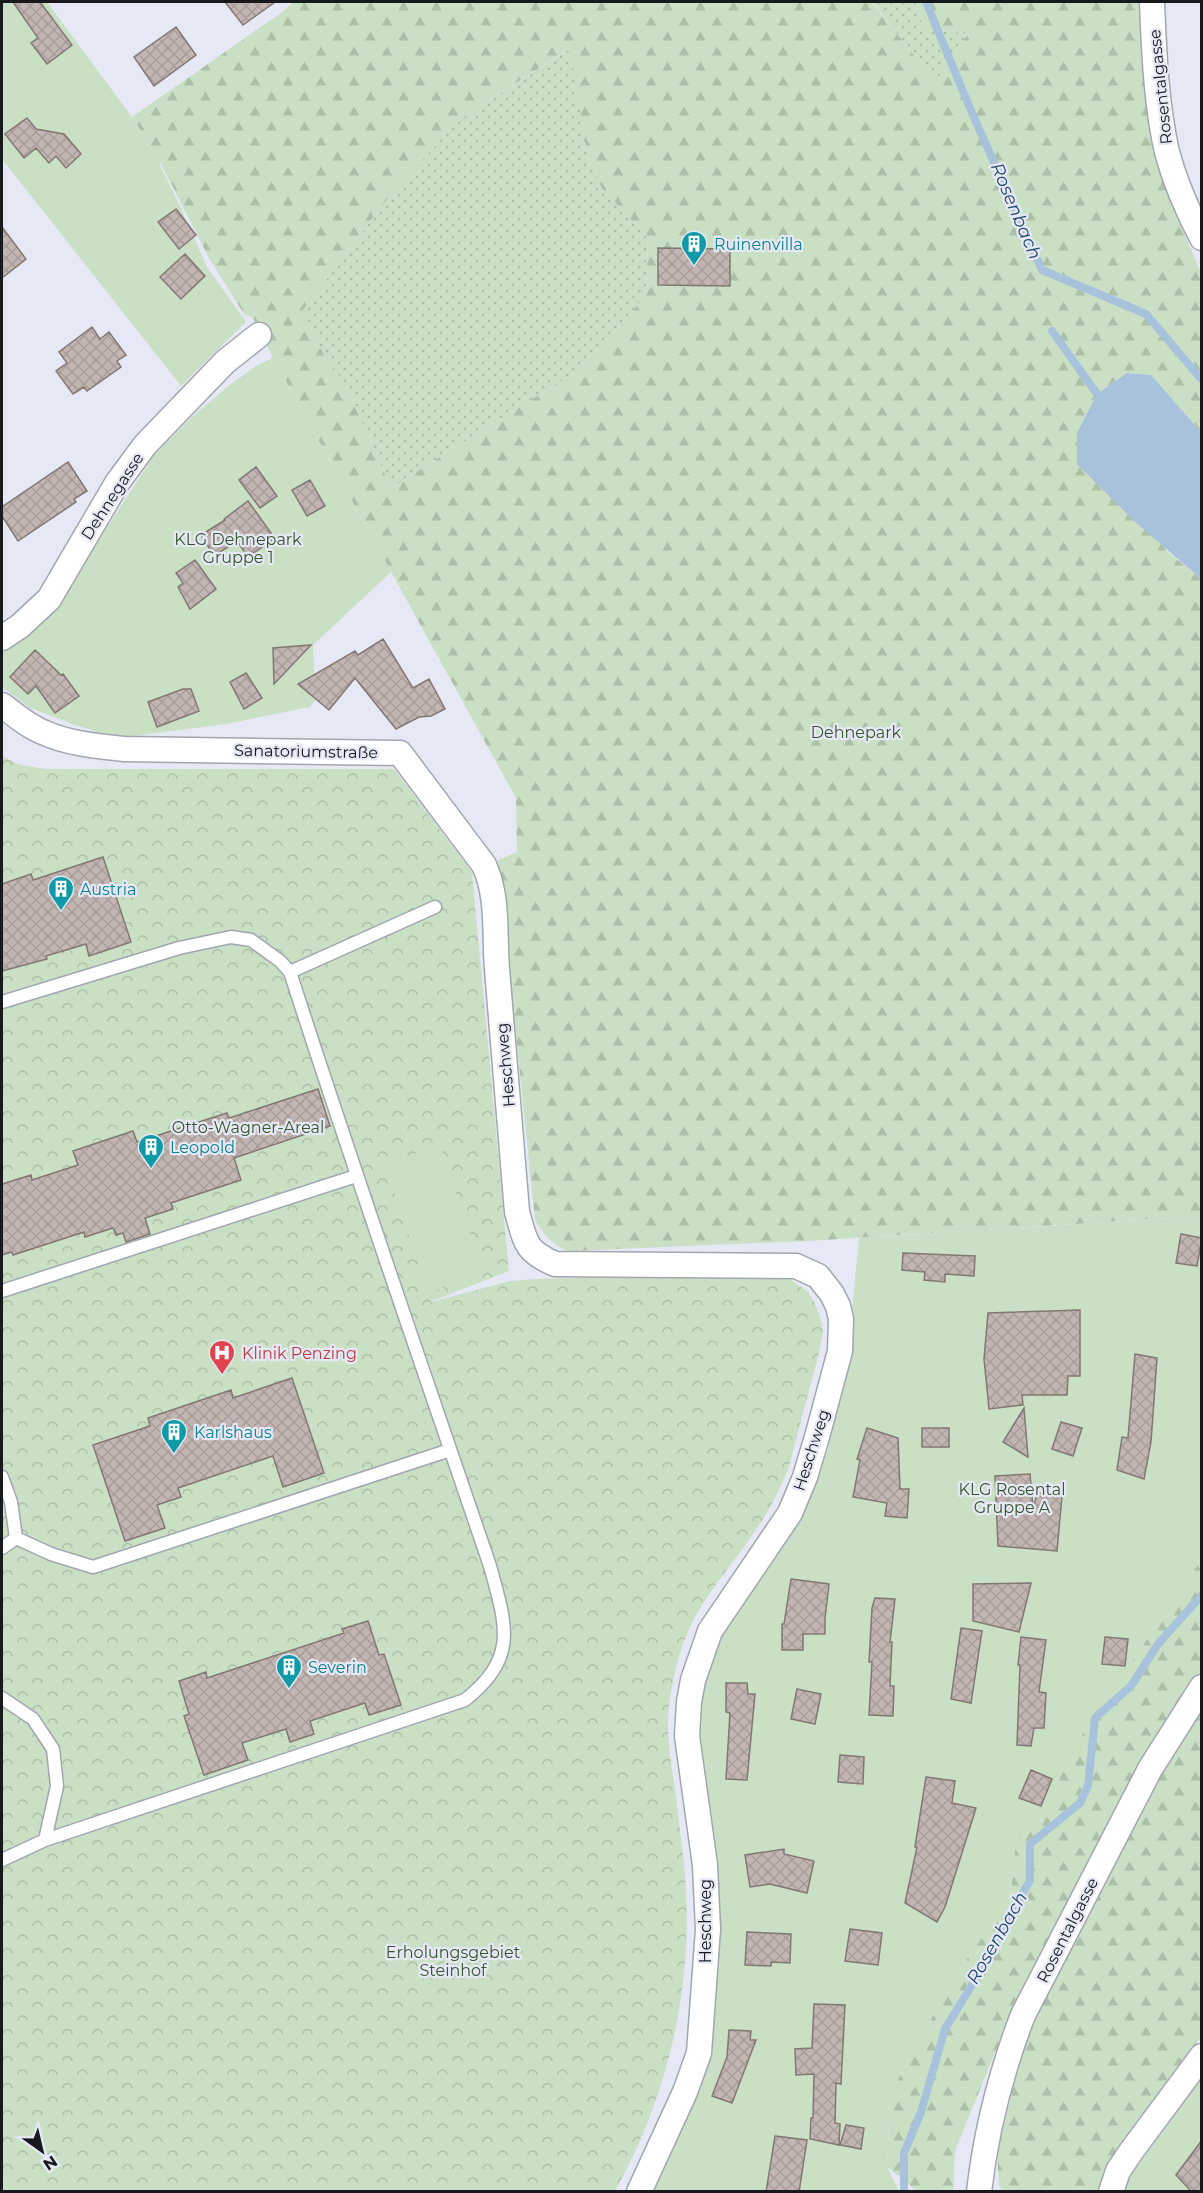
<svg xmlns="http://www.w3.org/2000/svg" width="1203" height="2193" font-family="Montserrat,sans-serif">
<style>
.grass{fill:url(#grass-dots)}
.forest{fill:url(#forest-firs);fill-rule:evenodd}
.park{fill:url(#park-crowns)}
.garden{fill:#c9e0c4}
.water{fill:#a8c2dc}
.lines{fill:none;stroke-linecap:round;stroke-linejoin:round}
.stream{stroke:#a8c2dc;stroke-width:8}
.building{fill:url(#building-cross-hatch);stroke:#837773;stroke-width:1.5}
.lane-casing{stroke:#a2a6b1;stroke-width:15}
.street-casing{stroke:#a2a6b1;stroke-width:27}
.lane{stroke:#fff;stroke-width:12}
.street{stroke:#fff;stroke-width:24}
.labels{text-anchor:middle;stroke-width:4.5;stroke-linejoin:round;paint-order:stroke}
.street-label{font-size:16px;fill:#17191d;stroke:#e6e9f5}
.culture-label{font-size:16px;fill:#0d838f;stroke:#e6e9f5;text-anchor:start}
.park-label{font-size:16px;fill:#34562c;stroke:#e6e9f5}
.health-label{font-size:16px;fill:#be3a42;stroke:#e6e9f5;text-anchor:start}
.water-label{font-size:18px;font-style:italic;fill:#21496e;stroke:#e6e9f5}
</style>
<defs>
<pattern id="grass-dots" width="8" height="8" patternUnits="userSpaceOnUse" patternTransform="scale(1.5)"><rect width="8" height="8" fill="#c9e0c4"/><path d="M2 2h.1M6 6h.1" fill="none" stroke="#acc0a8" stroke-width="1.8" stroke-linecap="round"/></pattern>
<pattern id="forest-firs" width="22" height="20" patternUnits="userSpaceOnUse" patternTransform="scale(1.5)"><rect width="22" height="20" fill="#c9e0c4"/><path d="M5 1l3.5 6h-7zM16 11l3.5 6h-7z" fill="#acc0a8"/></pattern>
<pattern id="park-crowns" width="20" height="18" patternUnits="userSpaceOnUse" patternTransform="scale(1.5)"><rect width="20" height="18" fill="#c9e0c4"/><path d="M2 6a3 3 0 1 1 6 0M12 15a3 3 0 1 1 6 0" fill="none" stroke="#acc0a8"/></pattern>
<pattern id="building-cross-hatch" width="8" height="8" patternUnits="userSpaceOnUse" patternTransform="scale(1.5)"><rect width="8" height="8" fill="#c3b6b2"/><path d="M0 0l8 8M0 8l8-8" fill="none" stroke="#a79c99"/></pattern>
</defs>
<rect width="100%" height="100%" fill="#e6e9f5"/>
<path class="grass" d="M873,2H916L923,27L968,34L935,83Z
M571,48L587,154L602,189L648,237L646,294L593,361L391,488L345,383L326,360L303,310L390,195L459,120Z"/>
<path class="forest" d="M293,2H872L935,82L968,34L923,27L916,2H1138L1146,99L1156,153L1168,195L1201,273V432L1151,375L1127,373L1097,394L1077,433L1167,551L1201,579V1216L808,1241L568,1251C552,1245 544,1235 535,1220L498,860L517,852L516,798L273,358L253,318L244,314L209,258L160,162L132,117L282,12ZM570,48L587,154L602,189L648,237L646,294L593,361L391,488L345,383L326,360L303,310L390,195L459,120Z
M1201,1560V1671L1141,1764L1009,2018L955,2151L953,2191H917L887,2167L890,2094L953,1979L1010,1897L1017,1833L1052,1807L1064,1761Z
M1201,1709V2037L1135,2129L1101,2183L1100,2191H1002L999,2185L997,2154L1022,2050L1053,1982L1160,1774Z"/>
<path class="park" d="M2,756L20,765L46,769H394L472,872L509,1271L427,1303L510,1281L535,1279L749,1274L780,1275L791,1280L808,1292L814,1301L821,1320L823,1332L819,1353L788,1470C780,1488 772,1506 761,1522C740,1556 713,1584 694,1619C682,1642 675,1668 671,1693C664,1727 671,1762 676,1796C679,1819 681,1841 684,1864C696,1977 670,2093 615,2191H2Z"/>
<path class="garden" d="M2,2H47L132,117L160,162V165L181,208L207,267L246,322L181,386L2,159Z
M273,358L391,572L313,645L315,700L310,707L226,724L118,738L75,725L30,708L2,687V652L54,609L154,455L192,417L227,387L256,366Z
M440,1145L483,1274L428,1293L385,1164Z
M1201,1216V1560L1064,1761L1052,1807L1017,1833L1010,1897L953,1979L890,2094L887,2167L899,2191L652,2192L712,2057L718,1937L717,1867L698,1741L700,1701L712,1658L724,1627L799,1519L811,1496L828,1450L846,1372L859,1238Z
M1201,2079V2191L1123,2192L1131,2175Z"/>
<path class="water" d="M1127,373L1151,375L1201,432V579L1133,520L1077,464V433L1097,394Z"/>
<g class="lines">
<path class="stream" d="M926,2L972,113L1042,270L1146,314L1202,380
M1052,331L1097,394
M904,2192V2153L921,2112L945,2029L978,1975L1030,1880V1844L1080,1803L1088,1786L1095,1718L1131,1686L1158,1644L1202,1595"/>
</g>
<path class="building" d="M13,2H40L72,45L47,64L31,43L38,38Z
M225,2H275L243,25Z
M176,27L196,55L154,86L134,57Z
M27,118L36,129L64,134L81,154L66,168L56,156L49,163L36,148L24,158L5,134Z
M176,209L196,235L179,249L158,222Z
M2,227L26,259L2,278Z
M658,248L730,249V286L658,285Z
M185,254L205,276L181,299L160,277Z
M92,327L100,339L109,332L126,355L117,361L121,367L87,391L84,387L73,394L56,371L67,363L59,352Z
M68,462L87,491L74,499L76,502L18,541L2,516V507Z
M256,467L277,496L260,508L239,480Z
M310,480L325,506L307,516L292,490Z
M248,501L271,533V541L248,557L237,541L214,556L201,535L225,520L224,519Z
M195,560L216,589L190,609L178,587L183,583L176,573Z
M383,639L413,688L429,679L445,709L431,716L419,717L396,729L355,678L329,710L298,684L355,651L358,655Z
M311,645L274,684L273,648Z
M35,650L61,675L63,674L79,696L55,713L36,686L28,694L10,677Z
M246,673L262,698L244,709L230,682Z
M183,689H191L199,711L157,727L148,702Z
M103,857L131,942L89,956L86,944L46,956L47,959L2,971V884L31,874L33,880Z
M318,1089L330,1126L234,1158L241,1180L171,1203L173,1209L145,1218L150,1234L126,1242L123,1233L116,1235L113,1228L85,1237L84,1232L13,1255L12,1252L2,1255V1184L31,1175L32,1180L78,1165L73,1151L133,1131L137,1142L227,1113L229,1118Z
M1181,1234L1202,1238L1197,1266L1176,1263Z
M903,1253L975,1256L974,1276L945,1274V1282L924,1280L925,1272L902,1270Z
M1080,1310V1376H1068L1067,1395H1022L1023,1405L989,1409L984,1359L988,1313Z
M1135,1354L1157,1358L1151,1442L1144,1479L1117,1470L1122,1437L1128,1438Z
M292,1378L324,1473L283,1487L273,1456L178,1488L181,1497L157,1505L165,1528L125,1541L93,1445L150,1426L148,1418L231,1390L233,1398Z
M1024,1408L1028,1457L1003,1442Z
M1061,1422L1082,1428L1073,1456L1052,1449Z
M867,1428L898,1438L900,1489H909L907,1518L885,1516L887,1503L853,1497L860,1460L857,1459Z
M922,1428H949V1447H922Z
M1030,1474L1033,1507L1038,1493L1062,1496L1057,1551L998,1546L995,1476Z
M791,1579L829,1584L825,1618V1634H803V1650H782V1624H784Z
M1031,1583L1019,1632L973,1621V1584Z
M875,1598L895,1599L890,1642H892L890,1686H894L893,1716L869,1715L872,1662H869L872,1608Z
M368,1621L379,1655L384,1654L401,1705L369,1715L365,1703L310,1721L314,1734L290,1742L286,1729L242,1743L248,1760L204,1775L184,1716L189,1714L179,1681L206,1672L207,1678L344,1633L342,1629Z
M961,1628L982,1631L971,1703L951,1699Z
M1021,1637L1046,1640L1039,1692L1046,1693L1044,1728H1034L1031,1746L1017,1745L1020,1665H1018Z
M1105,1637L1128,1639L1125,1666L1102,1664Z
M726,1683H747L748,1694H755L747,1780L726,1779L730,1713L726,1712Z
M797,1689L821,1694L815,1724L791,1719Z
M840,1755L864,1757L863,1784L838,1782Z
M1031,1770L1052,1779L1041,1806L1019,1798Z
M926,1777L955,1781L952,1803L976,1808L945,1907L937,1922L905,1903L917,1847H915Z
M784,1849V1854L814,1861L807,1893L770,1884L750,1887L745,1855Z
M850,1929L882,1933L878,1965L845,1961Z
M747,1932L791,1934L790,1963L771,1962V1966L745,1965Z
M814,2004L845,2005L841,2084L836,2083L835,2123L840,2124L839,2145L810,2139L811,2118H813L814,2074L796,2075L795,2049L812,2048Z
M729,2030L751,2031L750,2040H756L732,2103L712,2096L727,2057Z
M846,2125L864,2128L861,2149L840,2145Z
M775,2136L807,2140L799,2192H766Z
M1202,2140V2192H1192L1176,2175Z"/>
<g class="lines">
<defs>
<path id="lane" d="M290,972L435,907
M2,1002L179,948L231,937L251,940L280,961L290,972C354,1171 423,1369 490,1566C506,1625 519,1657 465,1700L45,1840L2,1860
M2,1291L356,1176
M2,1477L11,1502L16,1538L2,1548
M16,1538L51,1554L93,1567L450,1450
M2,1698L33,1719L53,1749L57,1786L45,1840"/>
<path id="street" d="M1152,2C1154,51 1156,104 1167,152C1175,182 1187,210 1202,238
M2,638L20,626L49,599L117,483L145,445L225,362L259,335
M2,705C15,715 29,727 45,733C70,744 97,746 124,749L400,753L484,865C499,897 494,935 497,969C504,1050 511,1131 517,1212C526,1243 525,1251 555,1264L796,1266L818,1276L832,1294L838,1306L841,1319L840,1351L817,1437L805,1477L790,1513L710,1631L693,1680L689,1702L687,1736L705,1865L708,1929L699,2053L685,2092L639,2192
M979,2192C986,2131 1001,2072 1023,2015L1150,1769L1202,1687
M1111,2192L1118,2171L1130,2153L1202,2056"/>
</defs>
<use href="#lane" class="lane-casing"/>
<use href="#street" class="street-casing"/>
<use href="#lane" class="lane"/>
<use href="#street" class="street"/>
</g>
<defs>
<symbol id="building-pin" viewBox="-11 -11 22 30"><path d="M0 17L-7.5 6A9.5 9.5 0 1 1 7.5 6Z" fill="#0f9aa8" stroke="#e6e9f5"/><path d="M-4-6H4V6H1V3H-1V6H-4ZM-2.5-4.3h1.7v1.8h-1.7ZM.8-4.3h1.7v1.8H.8ZM-2.5-1h1.7V.8h-1.7ZM.8-1h1.7V.8H.8Z" fill="#fff"/></symbol>
<symbol id="hospital-pin" viewBox="-11 -11 22 30"><path d="M0 17L-7.5 6A9.5 9.5 0 1 1 7.5 6Z" fill="#e0444e" stroke="#e6e9f5"/><path d="M-5-5h3v3.5h4V-5h3V5h-3V1.5h-4V5h-3Z" fill="#fff"/></symbol>
</defs>
<g fill-rule="evenodd">
<use href="#building-pin" x="679" y="229" width="30" height="40"/>
<use href="#building-pin" x="46" y="874" width="30" height="40"/>
<use href="#building-pin" x="136" y="1132" width="30" height="40"/>
<use href="#hospital-pin" x="207" y="1338" width="30" height="40"/>
<use href="#building-pin" x="159" y="1417" width="30" height="40"/>
<use href="#building-pin" x="274" y="1652" width="30" height="40"/>
</g>
<g class="labels">
<g class="street-label">
<text transform="translate(1160 87) rotate(-96)" y="6">Rosentalgasse</text>
<text transform="translate(112 496) rotate(-57)" y="6">Dehnegasse</text>
<text transform="translate(306 751) rotate(1)" y="6">Sanatoriumstraße</text>
<text transform="translate(505 1065) rotate(-95)" y="6">Heschweg</text>
<text transform="translate(811 1450) rotate(-72)" y="6">Heschweg</text>
<text transform="translate(705 1921) rotate(-90)" y="6">Heschweg</text>
<text transform="translate(1067 1930) rotate(-63)" y="6">Rosentalgasse</text>
</g>
<g class="culture-label">
<text x="714" y="250">Ruinenvilla</text>
<text x="80" y="895">Austria</text>
<text x="170" y="1153">Leopold</text>
<text x="194" y="1438">Karlshaus</text>
<text x="308" y="1673">Severin</text>
</g>
<g class="park-label">
<text x="238" y="545">KLG Dehnepark<tspan x="238" dy="18">Gruppe 1</tspan></text>
<text x="856" y="738">Dehnepark</text>
<text x="248" y="1133">Otto-Wagner-Areal</text>
<text x="1012" y="1495">KLG Rosental<tspan x="1012" dy="18">Gruppe A</tspan></text>
<text x="453" y="1958">Erholungsgebiet<tspan x="453" dy="18">Steinhof</tspan></text>
</g>
<g class="health-label">
<text x="242" y="1359">Klinik Penzing</text>
</g>
<g class="water-label">
<text transform="translate(1016 211) rotate(67)" y="6">Rosenbach</text>
<text transform="translate(997 1938) rotate(-60)" y="6">Rosenbach</text>
</g>
</g>
<rect width="1203" height="2193" fill="none" stroke="#17191d" stroke-width="6"/>
<g transform="translate(42 2151) rotate(146)" stroke="#e6e9f5" stroke-width="4.5" paint-order="stroke">
<path d="M0-4.5L10 22L0 15L-10 22Z" fill="#17191d"/>
<text y="-9" font-size="16" font-weight="bold" text-anchor="middle" fill="#17191d">N</text>
</g>
</svg>
